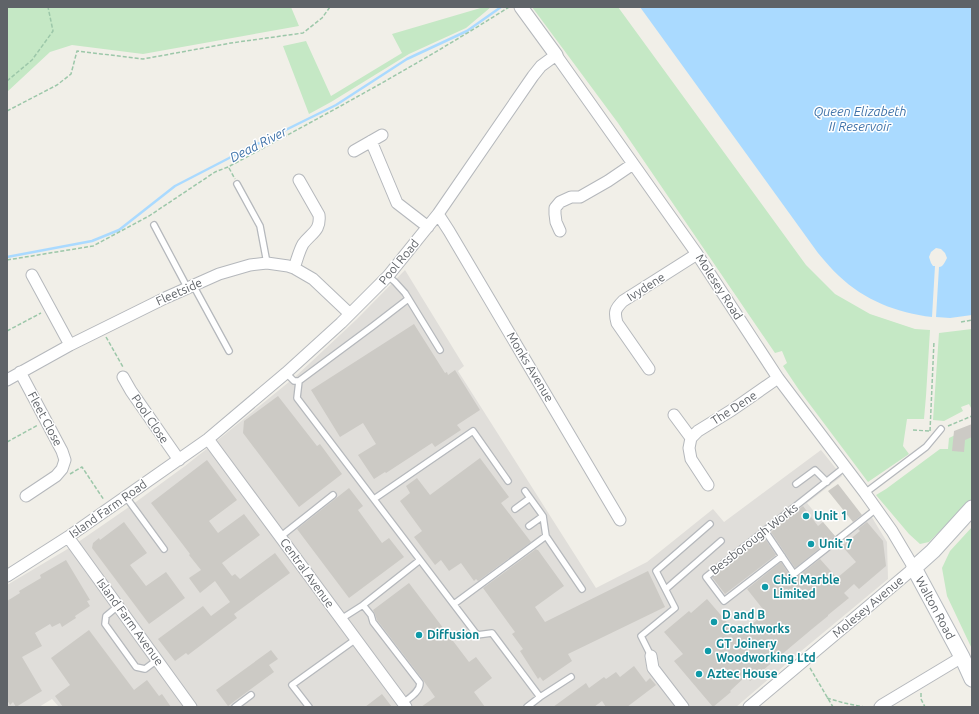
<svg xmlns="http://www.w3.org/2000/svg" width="979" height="714" font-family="Ubuntu,sans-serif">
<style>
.industrial{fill:#e0deda}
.green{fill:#c5e8c5}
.water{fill:#aadaff}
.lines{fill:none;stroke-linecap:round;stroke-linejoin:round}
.stream{stroke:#aadaff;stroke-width:2.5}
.building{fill:#cccac5}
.service-casing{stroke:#b5b8bc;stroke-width:8}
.minor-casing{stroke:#b5b8bc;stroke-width:13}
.tertiary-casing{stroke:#b5b8bc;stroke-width:15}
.secondary-casing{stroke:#b6babf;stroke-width:17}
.path{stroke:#9cc7a9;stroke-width:1.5;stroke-dasharray:4 2;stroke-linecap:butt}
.service{stroke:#fff;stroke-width:5.5}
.minor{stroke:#fff;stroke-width:11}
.tertiary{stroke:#fff;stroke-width:13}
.secondary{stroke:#fff;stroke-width:15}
.culture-dot{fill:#0f9aa8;stroke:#fff;stroke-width:1.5}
.labels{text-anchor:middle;stroke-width:3;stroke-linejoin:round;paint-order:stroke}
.street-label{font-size:12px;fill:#5f6368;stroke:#fff}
.culture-label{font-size:12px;font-weight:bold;fill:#0d838f;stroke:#fff;text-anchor:start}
.water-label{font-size:13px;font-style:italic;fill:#4174aa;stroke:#fff}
</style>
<rect width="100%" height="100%" fill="#f1efe8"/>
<path class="industrial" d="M405,270L464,366L458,371L596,588L647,562L713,509L724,522L821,450L842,476L807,503L836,538L863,516L868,511L887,542L888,579L800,652L736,707H59L52,699L39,707H7V585L71,547L129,507L185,466L218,440L295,377L357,319Z"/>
<path class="green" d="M7,7H291L299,26L143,54L72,45L50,52L7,92Z
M484,7H491L466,28L409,54L331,102L309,114L283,46L306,41L331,96L402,53L392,34Z
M532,7H618L806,265L835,294L870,314L915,329L930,330L926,396L924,419H907L903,446L909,454L868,482L799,390L783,366L787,363L782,351L775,353L618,123Z
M972,329V408H971L969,404L961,407L963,411L944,421L933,420L939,333Z
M972,427V499L929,542L920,544L909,534L876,495L886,489L940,449H948L949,438Z
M972,527V649L947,596L942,568L950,551Z"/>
<path class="water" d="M640,7H972V315L950,318L936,317L939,267C943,267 945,262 947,258L945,253L941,249L936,248L931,252L929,257L931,263L933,266H935L932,317C897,313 864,300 839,276C831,269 825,261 818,253Z"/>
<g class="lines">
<path class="stream" d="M7,257L92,241L119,230L175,186L235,155L336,105L407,59L467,31L501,7"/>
</g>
<path class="building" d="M414,324L445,373L447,372L448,375L455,370L480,410L457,425L461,430L435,447L432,443L386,473L385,472L374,479L358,455L376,444L363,423L340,437L311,390Z
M278,396L317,446L320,444L342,474L299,507L243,433L244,421Z
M972,424V437L965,440L964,452L952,451L954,431Z
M480,458L509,497L501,503L531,542L478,581L476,579L474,581L461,563L449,571L441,560L435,565L414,537L422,531L400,501L410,493L406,486L417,478L430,495Z
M207,460L237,500L209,521L218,533L244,514L260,535L222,563L232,576L235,574L240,579L275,553L290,573L234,614L237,618L188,655L186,653L175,661L158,639L203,606L211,616L230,602L215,581L200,593L189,578L201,570L189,555L190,554L151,503Z
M838,484L862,515L853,522L828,491Z
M349,488L363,506L358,510L382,543L389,538L404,557L349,598L297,529Z
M803,506L818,526L823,522L835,536L795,568L771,532Z
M124,522L147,553L130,565L146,586L166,572L185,598L149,624L92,548L93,543L99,538L100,540Z
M867,522L883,541L886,566L859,589L854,584L844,593L849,598L828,615V616L812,629L750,681L746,676L730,691L731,692L713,707L674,661L683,654L664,632L689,611L691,613L707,599L738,635L766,613L747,589L781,562L790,576L794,578L797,577L820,559L837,578L856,562L842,546L860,531L858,529Z
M764,537L776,555L725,594L712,577Z
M536,549L537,550H538L564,586L535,607L545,622L648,571L665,607L568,654L572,661L543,681L540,677L538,679L520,651L523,649L512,634L515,632L483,588Z
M66,560L90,600L87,601L90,606L75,616L76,618L62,627L60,623L52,627L50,624L35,633L42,646L22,657L42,691L16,707L13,702L10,705L7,700V601L20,593L19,591L41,578L40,575Z
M409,583L469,662L476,657L492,678L474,692L485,707H421L435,697L423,680L377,620L375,614L373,610Z
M89,630L134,690L147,680L159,696L162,694L171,707H63L55,696L70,685L51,658Z
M271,650L278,659L269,665L274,672L228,706L216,690Z
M634,666L646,682L650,678L656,685L627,707H606L602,701L594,707H553L586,683L589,688L604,677L606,679L616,672L620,677Z
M382,694L392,707H365Z"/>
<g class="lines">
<defs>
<path id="service" d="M237,184L260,226L267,263
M154,225L187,287
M388,276L395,282L405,293L440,350
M193,285L229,351
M286,373L294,381H299L373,326L408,299
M299,381L297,398L477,635L492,633L540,697
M796,484L815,470L827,482
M525,491L543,516L546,536
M865,493L926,447L941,429
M126,497L164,549
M374,499L473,431L508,481
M515,509L530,498
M529,526L543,516
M765,531L794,574L876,509
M280,537L333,495
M782,556L724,601L706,577L845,467
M666,589L721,541
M454,604L546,536L582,589
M363,605L371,615L373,622L420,683C420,692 409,698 403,703
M118,606L106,616L105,624L136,667L145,669L157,660
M341,619L363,605L420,560
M651,656L641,636L675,608L656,571L710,524
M235,707L251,695
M309,707L292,685L356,639
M527,707L540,697L571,677"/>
<path id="minor" d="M371,141L397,203L428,227
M354,151L382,135
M438,214L449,231L620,520
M560,231L556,222L555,214V208L560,202L571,197H580L608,181L633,164
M294,268C297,260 299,251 303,244C311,233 321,231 319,215L299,180
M32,275L70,345
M649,369L617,323C614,312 615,309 623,301L697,254
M20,372L62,451L65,460L62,469L56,476L26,496
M123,377L131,391L179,460
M7,380L70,345L165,298L219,274L250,265L267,263L288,266L294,268L313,279L350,314
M674,415L691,438L698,431L732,410L778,378
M691,438L689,448L691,459L708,485
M208,439L406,707
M68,537L191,707
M7,576L68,537L208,439L286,373L341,323L388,276L438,214L533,76L541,66L556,55L697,254L778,378L865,493L892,531L914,568L749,707
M651,656L653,668L683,707
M880,707L882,705L962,657"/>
<path id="tertiary" d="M521,7L556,55"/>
<path id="secondary" d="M972,508L933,551L914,568L962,657L972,679"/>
</defs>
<use href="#service" class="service-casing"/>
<use href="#minor" class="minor-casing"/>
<use href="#tertiary" class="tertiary-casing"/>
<use href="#secondary" class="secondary-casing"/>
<path class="path" d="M7,81L32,60L53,31L48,7
M7,111L57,85L71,74L77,51L143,59L231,43L303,33L322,18L330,7
M229,168L235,179
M7,260L93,246L149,216L215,172L228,167C323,116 418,65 509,7
M961,322L972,320
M7,331L41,313
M106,337L123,367
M948,426L972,416
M913,430L929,431
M930,431L934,341
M7,442L38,425
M70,474L82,467L104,500
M810,668L833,707
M921,693V699L925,707
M827,698L844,703L864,707"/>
<use href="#service" class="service"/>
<use href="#minor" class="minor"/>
<use href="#tertiary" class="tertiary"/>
<use href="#secondary" class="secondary"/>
</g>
<g class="culture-dot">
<circle cx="806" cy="516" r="4"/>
<circle cx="811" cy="544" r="4"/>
<circle cx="765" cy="587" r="4"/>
<circle cx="714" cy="622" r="4"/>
<circle cx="419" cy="635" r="4"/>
<circle cx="708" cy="651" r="4"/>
<circle cx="699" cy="674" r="4"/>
</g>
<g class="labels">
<g class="street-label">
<text transform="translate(399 262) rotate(-50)" y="4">Pool Road</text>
<text transform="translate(646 287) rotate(-32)" y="4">Ivydene</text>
<text transform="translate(719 287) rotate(57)" y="4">Molesey Road</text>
<text transform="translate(179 292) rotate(-24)" y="4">Fleetside</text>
<text transform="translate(530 367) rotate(59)" y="4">Monks Avenue</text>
<text transform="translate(734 408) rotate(-33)" y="4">The Dene</text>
<text transform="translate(45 419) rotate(62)" y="4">Fleet Close</text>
<text transform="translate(150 419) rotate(56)" y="4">Pool Close</text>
<text transform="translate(108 509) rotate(-35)" y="4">Island Farm Road</text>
<text transform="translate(754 539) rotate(-38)" y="4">Bessborough Works</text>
<text transform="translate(307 573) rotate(54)" y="4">Central Avenue</text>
<text transform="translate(868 607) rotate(-40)" y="4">Molesey Avenue</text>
<text transform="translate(935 608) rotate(62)" y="4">Walton Road</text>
<text transform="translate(130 622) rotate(54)" y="4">Island Farm Avenue</text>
</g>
<g class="culture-label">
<text x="814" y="520">Unit 1</text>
<text x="819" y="548">Unit 7</text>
<text x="773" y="584">Chic Marble<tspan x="773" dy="14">Limited</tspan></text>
<text x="722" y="619">D and B<tspan x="722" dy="14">Coachworks</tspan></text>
<text x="427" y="639">Diffusion</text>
<text x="716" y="648">GT Joinery<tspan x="716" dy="14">Woodworking Ltd</tspan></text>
<text x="707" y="678">Aztec House</text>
</g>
<g class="water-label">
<text x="860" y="116">Queen Elizabeth<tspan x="860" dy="15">II Reservoir</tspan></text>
<text transform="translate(258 144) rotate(-27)" y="5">Dead River</text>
</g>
</g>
<rect width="979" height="714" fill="none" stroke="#5f6368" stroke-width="16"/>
</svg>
